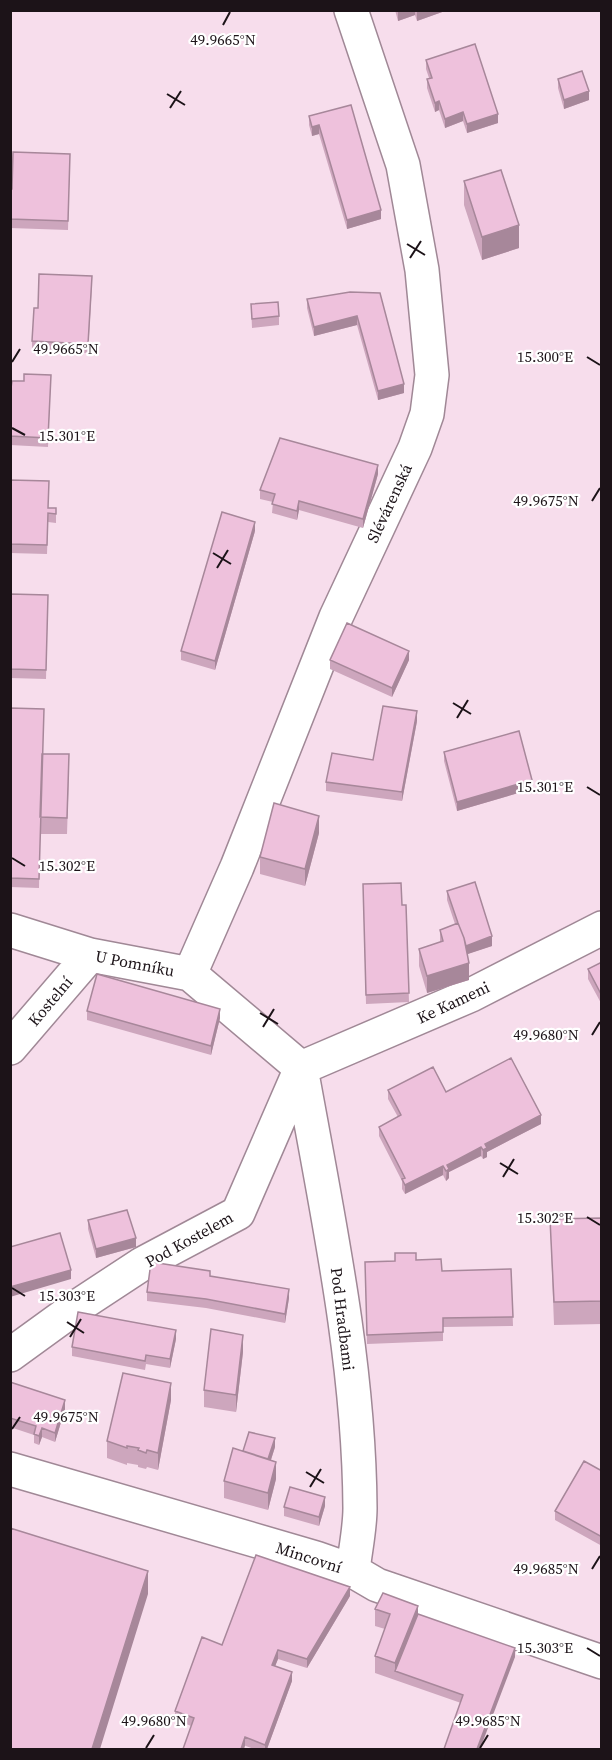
<svg xmlns="http://www.w3.org/2000/svg" width="612" height="1760" font-family="'Source Serif 4',serif">
<style>
.lines{fill:none;stroke-linecap:round;stroke-linejoin:round}
.minor-casing{stroke:#a08896;stroke-width:36}
.minor{stroke:#fff;stroke-width:33}
.wall{fill:#cda6bd}
.shaded-wall{fill:#a7879a}
.building{fill:#eec1dc;stroke:#a7879a;stroke-width:1.5}
.ticks{fill:none;stroke:#1c1318;stroke-width:2}
.labels{text-anchor:middle;stroke-width:4.5;stroke-linejoin:round;paint-order:stroke}
.street-label{font-size:16px;fill:#1c1318;stroke:#fff}
.ticks-label{font-size:15px;text-anchor:middle;fill:#1c1318;stroke:#fff;stroke-width:4.5;stroke-linejoin:round;paint-order:stroke}
</style>
<rect width="100%" height="100%" fill="#f7ddec"/>
<g class="lines">
<defs>
<path id="minor" d="M10,930L90,955L190,974L301,1068
M190,974L237,867L336,617L415,448L427,414L432,375L422,270L403,165L351,10
M10,1048L90,955
M301,1068C327,1213 359,1360 360,1508C360,1529 355,1551 353,1571
M301,1068L471,995L602,928
M10,1355L72,1310L142,1264L238,1213L301,1068
M10,1469L316,1558L353,1571L377,1585L602,1662"/>
</defs>
<use href="#minor" class="minor-casing"/>
<use href="#minor" class="minor"/>
</g>
<path class="wall" d="M395,10H445V11L417,21L415,15L398,21Z
M426,60L498,123L467,133L463,121L445,128L439,110L435,112L427,88V79L429,78L426,69Z
M558,79L589,100L564,109L558,88Z
M351,105L381,219L347,229L319,134L312,136L309,125V116Z
M70,154L68,230L10,228V189Z
M464,181L519,248L482,260L464,205Z
M92,285L88,353L32,350V341L38,308Z
M380,293L404,393L378,400L357,325L314,336L307,308V299Z
M251,304L279,316V325L252,328Z
M51,375L48,447L10,445V388Z
M378,474L363,528L299,510L297,520L272,513L273,502L260,499V490Z
M10,480L49,481L48,508H56V523L48,522L47,554L10,553Z
M255,531L215,670L181,660V651Z
M10,594L48,595L46,679L10,678Z
M330,660H409L392,697L330,669Z
M10,708L43,754L69,771L67,834H40L39,888L10,887Z
M417,721L402,801L326,791V782L373,760Z
M444,752L532,789L457,811L444,761Z
M319,833L305,886L260,874V857Z
M363,884L402,905H406L409,1002L366,1004Z
M447,891L492,946L467,954L469,980L427,993L419,966V949L440,942V930L455,924L447,900Z
M602,962V1005L588,979V969Z
M87,1011L220,1018L211,1055L87,1020Z
M388,1090L446,1092L541,1124L487,1152V1157L483,1159L481,1156L449,1172V1178L446,1181L443,1175L405,1194L402,1189V1181L379,1136V1127L398,1117L388,1099Z
M602,1218V1324L554,1325L550,1219Z
M88,1220L136,1247L96,1258L88,1229Z
M416,1260L442,1271L511,1269L513,1326L443,1327V1341L367,1344L365,1262Z
M210,1276L289,1298L285,1323L206,1308L147,1301V1292Z
M176,1339L170,1368L146,1364L145,1370L72,1356V1347Z
M243,1352L236,1412L204,1407V1390Z
M10,1382L65,1409L55,1442L42,1437L39,1445L34,1443V1435L10,1427Z
M171,1400L158,1470L147,1467L146,1469L138,1467V1465L127,1463V1465L107,1458V1441Z
M275,1447L271,1460L276,1479L268,1510L224,1498V1481L243,1451Z
M602,1471V1546L555,1520V1511Z
M325,1506L319,1526L284,1516V1507Z
M350,1596L307,1668L278,1659L275,1666L292,1681L267,1749H254L175,1720V1711L222,1645Z
M375,1609L418,1614L515,1657L461,1703L375,1673V1656L385,1629L375,1626Z"/>
<path class="shaded-wall" d="M402,10H415V15L398,21V12Z
M420,10H445V11L417,21V12Z
M589,91V100L564,109V100Z
M439,101V110L435,112V103Z
M463,112V121L445,128V119Z
M498,114V123L467,133V124Z
M319,125V134L312,136V127Z
M381,210V219L347,229V220Z
M519,225V248L482,260V237Z
M357,316V325L314,336V327Z
M404,384V393L378,400V391Z
M378,465V474L363,528V519Z
M299,501V510L297,520V511Z
M255,522V531L215,670V661Z
M409,651V660L392,697V688Z
M417,711V721L402,801V792Z
M532,780V789L457,811V802Z
M319,816V833L305,886V869Z
M492,936V946L465,955V946Z
M469,963V980L427,993V976Z
M220,1009V1018L211,1055V1046Z
M541,1115V1124L487,1152V1157L483,1159V1150L485,1144Z
M481,1147V1156L449,1172V1178L446,1181L447,1165Z
M443,1166V1175L405,1194V1185Z
M136,1238V1247L96,1258V1249Z
M71,1270V1279L10,1297V1287Z
M289,1289V1298L285,1323V1314Z
M176,1330V1339L170,1368V1359Z
M243,1335V1352L236,1412V1395Z
M171,1383V1400L158,1470V1453Z
M65,1400V1409L55,1442V1433Z
M42,1428V1437L39,1445V1436Z
M275,1438V1447L266,1475V1466Z
M276,1462V1479L268,1510V1493Z
M325,1497V1506L319,1526V1517Z
M148,1571V1594L100,1749H92Z
M350,1587V1596L307,1668V1659Z
M418,1606V1623L395,1671V1663Z
M515,1648V1657L480,1749H477Z
M278,1650V1659L272,1674V1665Z
M292,1672V1681L267,1749H265V1745Z
M245,1737V1746L244,1749H241Z"/>
<path class="building" d="M475,44L498,114L467,124L463,112L445,119L439,101L435,103L427,79L432,78L426,60Z
M582,71L589,91L564,100L558,79Z
M351,105L381,210L347,220L319,125L312,127L309,116Z
M13,152L70,154L68,221L10,219V189H12Z
M501,170L519,225L482,237L464,181Z
M39,274L92,276L88,344L32,341L34,308H38Z
M350,292L380,293L404,384L378,391L357,316L314,327L307,299Z
M278,302L279,316L252,319L251,304Z
M24,374L51,375L48,438L10,436V388H11L12,381H24Z
M280,438L378,465L363,519L299,501L297,511L272,504L275,494L260,490Z
M10,480L49,481L48,508H56V514L48,513L47,545L10,544Z
M222,512L255,522L215,661L181,651Z
M10,594L48,595L46,670L10,669Z
M347,623L409,651L392,688L330,660Z
M383,706L417,711L402,792L326,782L332,753L373,760Z
M10,708L44,709L39,879L10,878Z
M519,731L532,780L457,802L444,752Z
M42,754H69L67,818L40,817Z
M274,803L319,816L305,869L260,857Z
M475,882L492,936L466,946L464,938L458,923L447,891Z
M401,883L402,905H406L409,993L366,995L363,884Z
M458,923L464,938L469,963L427,976L419,949L443,941L440,930Z
M602,962V996L588,969Z
M97,974L220,1009L211,1046L87,1011Z
M511,1058L541,1115L485,1144L487,1148L483,1150L481,1147L447,1165L449,1169L446,1171L443,1166L405,1185L402,1179L405,1178L379,1127L401,1115L388,1090L433,1067L446,1092Z
M127,1210L136,1238L96,1249L88,1220Z
M602,1218V1301L554,1302L550,1219Z
M60,1233L71,1270L10,1287V1247Z
M395,1253H416V1260L441,1259L442,1271L511,1269L513,1317L443,1318V1332L367,1335L365,1262L395,1261Z
M151,1262L210,1271V1276L289,1289L285,1314L206,1299L147,1292Z
M78,1312L176,1330L170,1359L146,1355L145,1361L72,1347Z
M211,1329L243,1335L236,1395L204,1390Z
M123,1373L171,1383L158,1453L147,1450L146,1453L138,1450L139,1448L127,1446V1448L107,1441Z
M10,1382L65,1400L55,1433L42,1428L39,1436L34,1434L36,1426L10,1418Z
M249,1432L275,1438L268,1459L243,1451Z
M233,1448L276,1462L268,1493L224,1481Z
M584,1461L602,1471V1537L555,1511Z
M290,1487L325,1497L319,1517L284,1507Z
M10,1528L148,1571L92,1749H10Z
M256,1555L350,1587L307,1659L278,1650L272,1665L292,1672L265,1745L245,1737L241,1749H183L194,1718L175,1711L202,1637L222,1645Z
M383,1593L418,1606L395,1663L375,1656L390,1614L375,1609Z
M418,1614L515,1648L477,1749H444L463,1695L395,1671Z"/>
<path class="ticks" d="M223,25L230,12M167,94L185,105M170,108L181,91M407,244L425,255M410,258L421,241M587,357L600,365M12,362L20,349M12,428L25,435M592,501L600,488M213,553L231,564M217,568L228,550M453,703L471,714M457,718L468,700M587,787L600,795M12,858L25,866M260,1013L278,1024M263,1027L274,1009M592,1035L600,1022M500,1163L518,1174M503,1177L514,1159M587,1217L600,1225M12,1288L25,1296M67,1322L84,1333M70,1337L81,1319M12,1429L20,1417M306,1472L324,1483M310,1487L321,1469M592,1569L600,1556M587,1648L600,1656M146,1748L154,1735M480,1748L488,1735"/>
<g class="labels">
<g class="street-label">
<text transform="translate(389 503) rotate(-65)" y="6">Slévárenská</text>
<text transform="translate(135 963) rotate(11)" y="6">U Pomníku</text>
<text transform="translate(50 1001) rotate(-50)" y="6">Kostelní</text>
<text transform="translate(453 1002) rotate(-25)" y="6">Ke Kameni</text>
<text transform="translate(189 1239) rotate(-29)" y="6">Pod Kostelem</text>
<text transform="translate(343 1319) rotate(83)" y="6">Pod Hradbami</text>
<text transform="translate(309 1557) rotate(18)" y="6">Mincovní</text>
</g>
</g>
<g class="ticks-label">
<text x="223" y="45">49.9665°N</text>
<text x="66" y="354">49.9665°N</text>
<text x="545" y="362">15.300°E</text>
<text x="67" y="441">15.301°E</text>
<text x="546" y="506">49.9675°N</text>
<text x="545" y="792">15.301°E</text>
<text x="67" y="871">15.302°E</text>
<text x="546" y="1040">49.9680°N</text>
<text x="545" y="1223">15.302°E</text>
<text x="67" y="1301">15.303°E</text>
<text x="66" y="1422">49.9675°N</text>
<text x="546" y="1574">49.9685°N</text>
<text x="545" y="1653">15.303°E</text>
<text x="154" y="1726">49.9680°N</text>
<text x="488" y="1726">49.9685°N</text>
</g>
<rect width="612" height="1760" fill="none" stroke="#1c1318" stroke-width="24"/>
</svg>
